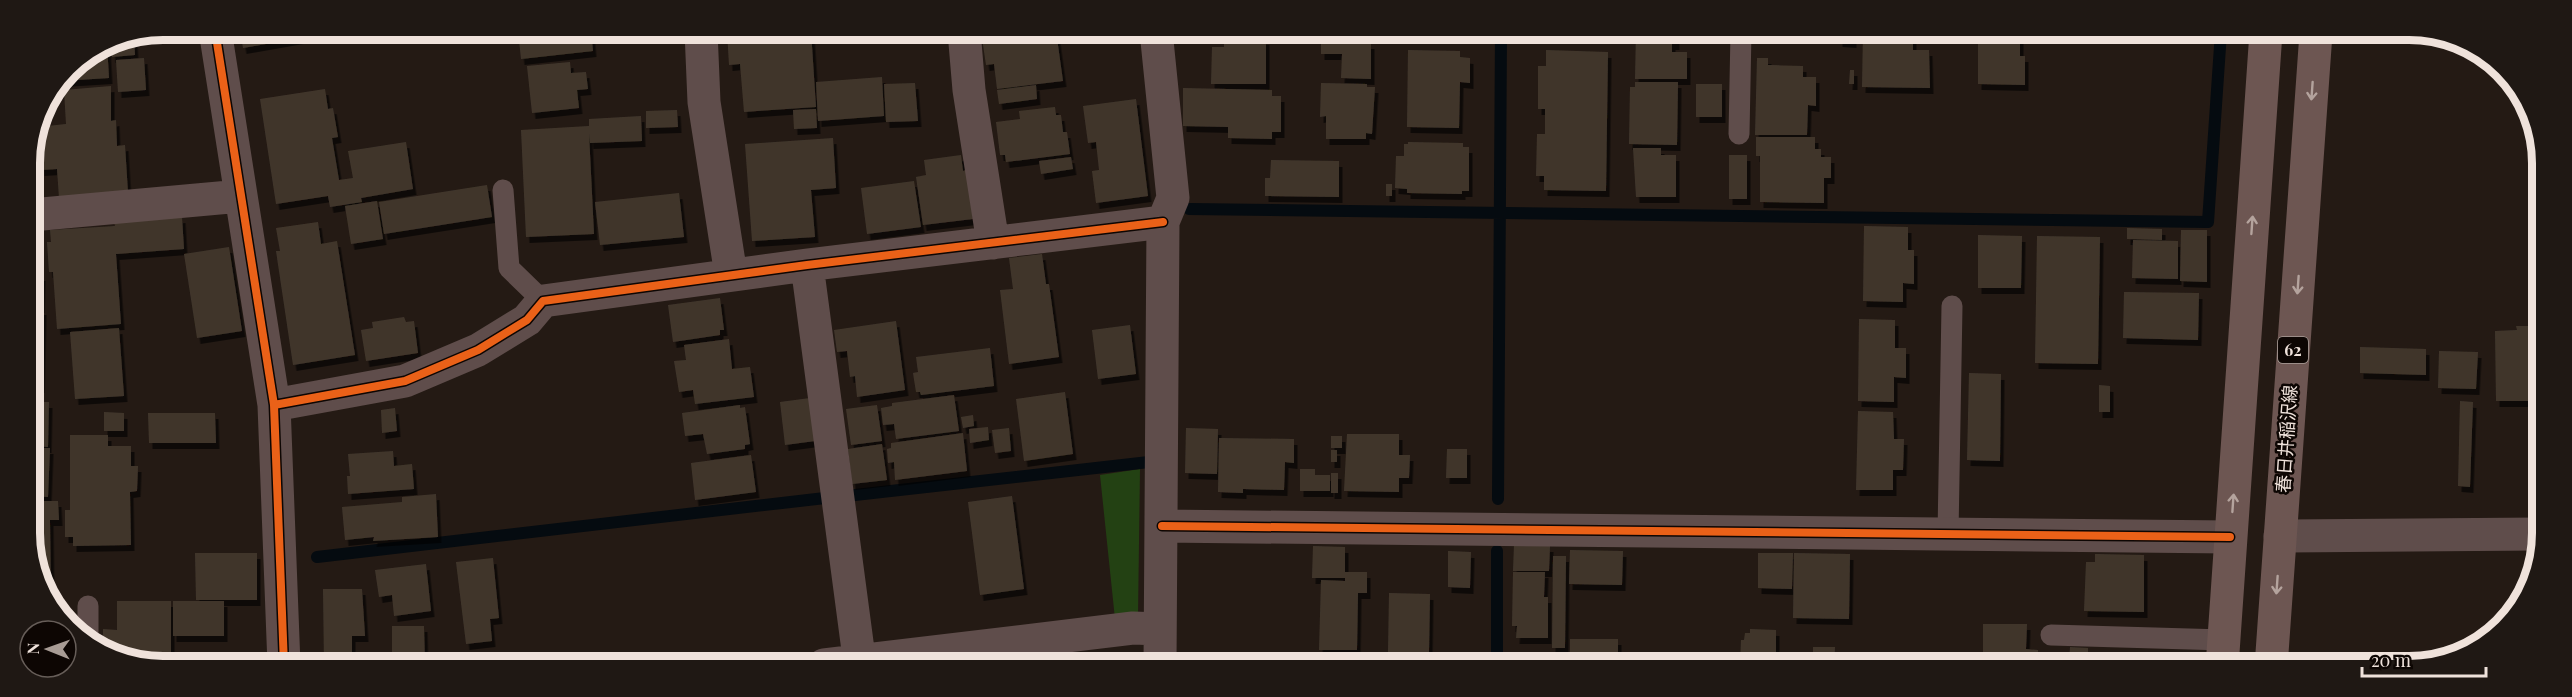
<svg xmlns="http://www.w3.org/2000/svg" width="2572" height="697" font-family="'Playfair Display','Noto Sans JP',serif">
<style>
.green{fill:#234113}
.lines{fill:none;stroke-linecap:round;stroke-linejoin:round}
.stream{stroke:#050b10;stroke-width:12}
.building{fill:#40362c;filter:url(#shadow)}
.service{stroke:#5f4d4b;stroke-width:21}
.minor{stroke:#5f4d4b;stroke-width:33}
.primary{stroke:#6d5652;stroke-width:33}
.cycleway-casing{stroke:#0d0603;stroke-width:11}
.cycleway{stroke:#ea6118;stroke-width:8}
.oneway{stroke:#b4a39d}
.labels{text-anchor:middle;stroke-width:5;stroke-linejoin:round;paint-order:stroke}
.shield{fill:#0d0603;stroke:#aba09a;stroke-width:1.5}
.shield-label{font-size:16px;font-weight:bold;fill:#efe2db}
.street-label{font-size:18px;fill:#efe2db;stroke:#0d0603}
.rim{fill:none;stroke:#efe2db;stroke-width:8}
</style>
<defs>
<filter id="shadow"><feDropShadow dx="3.5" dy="6" stdDeviation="0" flood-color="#0009"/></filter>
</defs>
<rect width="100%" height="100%" fill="#241a14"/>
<path class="green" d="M1140,469L1138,616L1115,619L1100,475Z"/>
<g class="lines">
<path class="stream" d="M1189,209L2208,222L2221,32
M846,496L1149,462
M1498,499L1501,32
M317,557L825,498
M1497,666V551"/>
</g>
<path class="building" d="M240,30H299L300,38L243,48Z
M518,30H591L593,51L521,59Z
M727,31H811L816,107L744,112L740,64L729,65Z
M981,31H1056L1063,81L997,89L994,64L986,65Z
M1317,31H1363L1362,43H1371V79L1341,78L1342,54H1321V34H1317Z
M1636,32H1676V44H1672V52H1687V79H1635Z
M1839,32H1853V42L1839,41Z
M1863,32H1913V50H1929L1930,88L1862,87Z
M1978,32H2020V56H2025V85L1978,84Z
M134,38L135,55L112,57L111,41Z
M1224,38L1266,39V84H1211L1212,47H1224Z
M107,44L109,78L61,81L69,69Z
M1408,50L1460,51V57L1470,58V83L1460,82L1459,128L1407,127Z
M1546,50L1608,52L1606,191L1544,190V176H1536L1537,134H1545V109H1538V66H1546Z
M144,58L146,90L118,92L116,60Z
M1757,58H1768V65L1803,66V77H1816V106L1808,105L1807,135H1755Z
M570,62L571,73L586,72L588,89L577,90L579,108L532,113L527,66Z
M1850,70H1854V84H1849Z
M882,77L884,116L818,121L816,82Z
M1635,82H1678L1677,145L1629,144L1630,87H1635Z
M915,83L918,121L886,122L884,84Z
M1321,83L1367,84V87H1375L1372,134L1366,133V139H1326V116L1320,117Z
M1696,84H1722V117H1696Z
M1036,85L1037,99L999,104L997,90Z
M111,86V121L116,120L117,146L125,145L128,193L59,198L57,169L41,170L38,127L66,124L64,90Z
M1183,88L1272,90V96H1281V132H1272V139L1228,138V127L1183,126Z
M325,89L328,109L333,108L338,137L332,138L339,180L353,178L348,151L406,142L413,189L361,198L362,202L330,207L328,196L276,204L260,99Z
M1136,99L1148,196L1096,203L1092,171L1099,170L1096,142L1088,143L1083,106Z
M47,102L48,117H39L40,112Z
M1055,107L1056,115H1061L1063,132H1067L1070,154L1006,162L1005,155H1000L996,122L1020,119L1019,111Z
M816,109L817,128L794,129L793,110Z
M677,110L678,127L646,128V111Z
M641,116L642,141L590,143L589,133L594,234L526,237L521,130L589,126V119Z
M1756,137H1815V149H1821V157H1831V178H1824V203L1760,202V156H1756Z
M833,138L836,188L811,190L815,237L752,241L745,144Z
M1408,142L1463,143V147H1469V191H1462V194L1407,193V189L1395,188L1396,156H1404V144H1408Z
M1633,148H1661V155H1676V197H1636Z
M961,155L963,171L966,170L973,219L923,225L916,177L926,175L924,160Z
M1729,155H1747V199H1729Z
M1071,157L1073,169L1041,174L1039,161Z
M1271,160L1339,161V197L1265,196V178H1270Z
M914,181L921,227L867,234L861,188Z
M1386,184H1392V196H1386Z
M487,185L492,217L384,234L379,202Z
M679,193L684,237L600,245L595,202Z
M377,201L383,239L351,244L345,206Z
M182,217L184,249L116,254L121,324L57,329L53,272H49L47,242H51L50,230L115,226L114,222Z
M318,222L321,244L337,241L355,355L293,365L276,251H280L276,228Z
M1864,226L1908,227V250H1914V284L1903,283V302L1863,301Z
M2127,228L2162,229V240L2127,239Z
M2181,230H2207V282L2180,281Z
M1978,235L2022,236L2021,288H1978Z
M2037,236L2100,237L2098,364L2035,363Z
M2133,240L2178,241V279L2132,278Z
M229,247L242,331L197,338L184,254Z
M1042,254L1046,284H1049L1059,357L1009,364L1000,290L1013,289L1009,258Z
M31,275H42L41,307H31Z
M2124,292L2199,293L2198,340L2123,338Z
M720,298L724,330H720V335L673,342L668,305Z
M31,309H43L41,387H32Z
M404,317L406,322L414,321L418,353L366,361L361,330L373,328L372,322Z
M1859,319L1895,320V348H1906V378L1894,377V402L1858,401Z
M896,321L905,390L857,397L855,376L850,377L847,351L837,352L834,330Z
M1130,325L1136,374L1098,379L1092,330Z
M2516,326H2539V401H2496L2495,331L2517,330Z
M119,328L124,396L75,399L70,332Z
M729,339L732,369L750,367L754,397L695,404L693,390L679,392L674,361L686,360L684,345Z
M2360,347L2426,349V375L2360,373Z
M990,348L994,386L921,395L920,392H916L913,373L918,372L916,357Z
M2439,351L2478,352L2476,389L2438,388Z
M1969,373L2001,374L2000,461L1967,460Z
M2099,385L2110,386V412H2099Z
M1065,392L1073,454L1024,461L1016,399Z
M954,395L959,431L896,439L894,424L883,425L881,408L892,406V403Z
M810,398L815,441L785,445L780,402Z
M2460,401L2473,402L2470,487L2458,486Z
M32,402H49L48,447L32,446Z
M740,405V408L745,407L750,444L745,445V449L707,454L703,434L685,436L682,413Z
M877,405L882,441L851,445L846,409Z
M395,408L397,431L382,433L381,410Z
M1858,411L1893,412L1894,439H1904L1903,470H1893V490H1856Z
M104,412L124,413V431H104Z
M148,413H215L216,443H149Z
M973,415L974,426L963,428L961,417Z
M988,427L989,440L970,443L969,429Z
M1009,428L1011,451L995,453L992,430Z
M1186,428L1218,429L1217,474L1185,473Z
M963,433L967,471L895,480L894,462L888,463L887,449L891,448V443Z
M1347,434H1399V455H1410L1409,478H1399V492L1344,491Z
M70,435H108V446H131V466H138L137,491L130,492L131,545L73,546V537H65V510H70Z
M1331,436H1342V448H1331Z
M1219,438L1294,439V463L1285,462L1284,490L1243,489V493L1218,492Z
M882,444L887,480L852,484L848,449Z
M32,448H50L48,497L32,496Z
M1447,449H1467V478H1446Z
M1331,450H1337V462H1331Z
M393,451L394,466L412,464L414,489L348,494L347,476H350L348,454Z
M751,455L756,492L695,500L691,463Z
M1300,469H1315V475H1330V491H1300Z
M1331,473H1338V493H1331Z
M436,494L438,537L373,541L374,537L345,540L342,507L402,502V497Z
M1012,496L1024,589L980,595L968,502Z
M32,501H58L59,520H50L51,594L33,560Z
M1514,545L1550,546L1549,571H1513Z
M1313,546L1345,547V572H1367V593H1358L1357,650H1319L1321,580L1345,581V578H1312Z
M1570,550L1623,551L1622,585L1569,584Z
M1448,551L1471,552L1470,588L1448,587Z
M195,553H257V600H196Z
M1758,553H1793L1792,589L1758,588Z
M1794,553L1850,554L1849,619L1793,618Z
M2095,554L2144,555V612L2084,611L2086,562H2095Z
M1553,556H1566L1565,648H1552Z
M493,558L499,618L490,619L492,641L466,644L456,562Z
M426,564L431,611L394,616L392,595L379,597L375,570Z
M1513,572H1545L1544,597H1548V638H1516L1517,626H1512Z
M323,589H362L365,636H352V665H324Z
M1389,593L1430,594L1429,652H1388Z
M117,601H171V664H137L103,646V629L117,630Z
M173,601H224V636H173Z
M1983,624H2027L2026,649L2038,650V666H1983Z
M392,626H424L425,665H392Z
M1750,629L1776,630V654H1787V666H1740L1741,640H1744L1745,633H1750Z
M1570,639H1618V666H1570Z
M1813,647H1835L1834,666H1801V652H1813Z
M2070,647L2088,648V661H2069Z
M206,657H244V664H206Z
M1105,658L1106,665H1063V664Z"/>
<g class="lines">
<path class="service" d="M1739,134L1741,32
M503,190L509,268L543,301
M1948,534L1952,306
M88,606V638
M2051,635L2224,640"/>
<path class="minor" d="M215,30L274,405L284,665
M701,31L704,102L731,275
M964,31L969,90L993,243
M1156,31L1173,198L1163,222L1160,665
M31,215L241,196
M807,265L860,665
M274,405L405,381L478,350L527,320L543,301L807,265L1163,222
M1162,526L2230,537
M2280,536L2539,534
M824,665L1133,628L1160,629"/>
<path class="primary" d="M2222,667L2266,32
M2271,667L2316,33"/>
<defs>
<path id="cycleway" d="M215,30L274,405L284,665
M274,405L405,381L478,350L527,320L543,301L807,265L1163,222
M1162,526L2230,537"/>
</defs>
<use href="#cycleway" class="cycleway-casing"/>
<use href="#cycleway" class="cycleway"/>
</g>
<defs><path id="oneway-shaft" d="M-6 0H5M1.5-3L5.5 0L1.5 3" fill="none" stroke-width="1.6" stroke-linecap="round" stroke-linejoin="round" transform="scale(1.5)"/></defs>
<g class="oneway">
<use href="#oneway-shaft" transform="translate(2312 91) rotate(94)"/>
<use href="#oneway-shaft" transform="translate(2252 225) rotate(-86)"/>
<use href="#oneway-shaft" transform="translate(2298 285) rotate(94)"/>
<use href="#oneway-shaft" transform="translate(2233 503) rotate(-86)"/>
<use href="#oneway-shaft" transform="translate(2277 585) rotate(94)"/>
</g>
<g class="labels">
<rect class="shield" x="2278" y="337" width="30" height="26" rx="4.5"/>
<g class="shield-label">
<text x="2293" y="356">62</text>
</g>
<g class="street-label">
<text transform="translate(2287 439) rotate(-86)" y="6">春日井稲沢線</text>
</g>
</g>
<path d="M0 0H2572V697H0ZM163 40H2409A123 123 0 0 1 2532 163V533A123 123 0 0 1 2409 656H163A123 123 0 0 1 40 533V163A123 123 0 0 1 163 40Z" fill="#1f1814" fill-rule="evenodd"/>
<path class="rim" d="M163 40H2409A123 123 0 0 1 2532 163V533A123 123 0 0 1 2409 656H163A123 123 0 0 1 40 533V163A123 123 0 0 1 163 40Z"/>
<g transform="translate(48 649) rotate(271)"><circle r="28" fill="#0d0603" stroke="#675e59" stroke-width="1.5"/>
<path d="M0-4.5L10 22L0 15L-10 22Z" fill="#a89c95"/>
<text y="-9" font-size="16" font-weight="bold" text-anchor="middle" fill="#efe2db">N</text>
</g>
<path d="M2362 667v9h124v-9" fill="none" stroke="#efe2db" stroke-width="3"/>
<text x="2371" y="667" font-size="18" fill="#efe2db" stroke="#0d0603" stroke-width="4.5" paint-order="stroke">20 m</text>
</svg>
